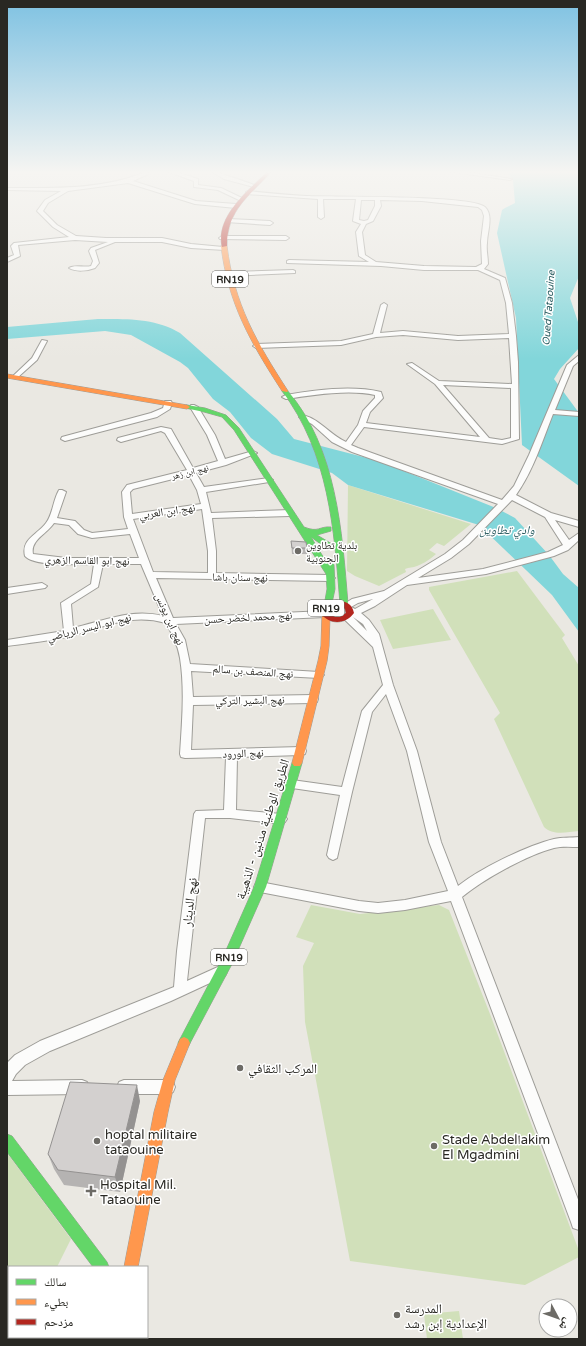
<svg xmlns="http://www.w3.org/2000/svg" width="586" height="1346" font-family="'Varela Round','Noto Naskh Arabic',sans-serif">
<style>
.green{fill:#d1e0ba}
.water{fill:#82d6da}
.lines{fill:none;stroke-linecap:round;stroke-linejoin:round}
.street-casing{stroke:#9e9d98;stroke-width:2}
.fast-casing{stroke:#9e9d98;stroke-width:1}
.slow-casing{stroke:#9e9d98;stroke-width:1}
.jam-casing{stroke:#9e9d98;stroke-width:1}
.street{fill:#fcfcfb;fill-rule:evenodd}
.fast{fill:#63d668;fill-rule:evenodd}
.slow{fill:#ff974d;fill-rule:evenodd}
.jam{fill:#b3261e;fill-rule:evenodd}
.wall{fill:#b5b3b2}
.shaded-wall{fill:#949291}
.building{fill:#d3d0cf;stroke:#949291}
.poi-dot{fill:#6d6b66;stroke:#fff;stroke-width:1.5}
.labels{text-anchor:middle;stroke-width:3;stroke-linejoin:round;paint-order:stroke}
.far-street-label{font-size:9px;fill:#292823;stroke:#fff}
.shield{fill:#fff;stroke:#696865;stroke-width:1}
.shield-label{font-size:10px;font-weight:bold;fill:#292823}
.far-water-label{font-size:10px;font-style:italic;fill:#295c60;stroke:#fff}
.street-label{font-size:11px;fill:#292823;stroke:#fff}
.poi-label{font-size:11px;fill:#292823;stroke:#fff;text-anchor:start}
.water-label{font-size:12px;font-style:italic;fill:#295c60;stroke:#fff}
.near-street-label{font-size:13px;fill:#292823;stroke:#fff}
.near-poi-label{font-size:13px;fill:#292823;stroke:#fff;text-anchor:start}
</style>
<rect width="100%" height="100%" fill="#eae8e2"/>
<path class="green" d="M348,485L471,524L444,546L437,543L429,550L436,554C432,558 423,564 417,566C413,568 409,567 405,569L406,572L379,586L355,576L347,571Z
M517,571L565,635L562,638L579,666V831C567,832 553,836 544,827L494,719L500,713L429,590V587Z
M433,609L451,640L393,649L380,620Z
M311,905L360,914L439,905L449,910L490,1014L579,1251V1257L525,1285L350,1261L305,1022L303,966L314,943L296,937Z
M7,1153L71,1239L57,1267H9V1337H22L21,1339H7Z
M459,1311L463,1339H427L424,1314Z"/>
<path class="water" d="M506,171H578L579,173V276L570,298L579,325V348L560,369L554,379L579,413V486L522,445L516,318L497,233L502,210L505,208L515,203L513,180Z
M98,319C127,319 155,318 180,333L277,419L294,439L379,461L496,508L515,518L549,555L563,574L579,588V632L552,595L479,525L348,485L332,473L272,454L251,438L230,412L213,399L188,368L180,362L131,335L105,331L7,339V327Z"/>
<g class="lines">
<defs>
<path id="street" d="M142,171H146L148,174L133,181L196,201L236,204L239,206L236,208L195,204L128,183L68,191L48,203L43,211L57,225L76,236L106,238H162L191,244L223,247L225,248V250L191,248L162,242H115L95,250L99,263L95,268C87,271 76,272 69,268C75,264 84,268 91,266L93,261L89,251L91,248L108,242L75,240L18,245L20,256L7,262V258L14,255L11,246L14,243L69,237L53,227L37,211L45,200L61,191L7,190V188C53,188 100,190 143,173Z
M166,171H173L198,179V185L221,188L244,199L239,200L218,190L194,187V181Z
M211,171C214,171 253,184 256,186L254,187L224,179Z
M446,171H459L512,179L510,180Z
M248,191C267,193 287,195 306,196C331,197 472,195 485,207C494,216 487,232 487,243C486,250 488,257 488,264L484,269L505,278L512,303L516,336L518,362L519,439L502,444L364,427L351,445L358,448L502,500L514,486L529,455L567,365L579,355V361L573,366L555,410L579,412V416L553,414C542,442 533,471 516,495L551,513L579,521V527L555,520L569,540L579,533V540L568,550L554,556L486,574L407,585L375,606L361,613L369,620L379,634L393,685L417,751L441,842L458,886C481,868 526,846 554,839C562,837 571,838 579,837V847C571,847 562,846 554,848C527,855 484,879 462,897L579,1202V1230L573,1228L571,1222L451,901L405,910L378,913L359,911L260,892L256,891L254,887L256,883L260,882L359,901L378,903L405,900L448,891L429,842L407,751L386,694L372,712L352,792L337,858L333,860L329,858L327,855L340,795L292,788L288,787L286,784L288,781L292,780L342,787L362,711L383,685L373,647L344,619L342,617L347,613L346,609L341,606L352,599L384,591L445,554L463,540L498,504L352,452L332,442L312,424L299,417L303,415C321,420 330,435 346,442L358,425L363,411L375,398V395C349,389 312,395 286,399L282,397L286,395C316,390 351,385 381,392L383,398L370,412L366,423L480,437L435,384L407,364L412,363L439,381L512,384L509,338L458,340L403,335L376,337L341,345L256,348L253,346L256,344L341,341L373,334L381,305L384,303L387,305L380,333L403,331L458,336L509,334L506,303L500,280L478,270H424L381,266L287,263V261L289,260L369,262L359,256L356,232L361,224L353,221L356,199H323L324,217L321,219L318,217V199L246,194V192ZM361,200H375V206L368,220L364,221L359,220ZM380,200L422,201L478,207L482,210L484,216L481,241L482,264L476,267L424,266L376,262L365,255L362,232L366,224L373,221L381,206ZM443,385L511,388V438L502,440L489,438ZM512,500L545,517L563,545L548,552L483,569L418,578L451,558L469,544ZM373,599L355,609L351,607L358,603ZM353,617L363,624L367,631Z
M228,219L270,221L273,223L270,225L226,222V220Z
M222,236H286L289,238L286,240L220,239L219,238Z
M293,270L295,271V273L229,276L226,274L229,272Z
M42,340L47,341L37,360L17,378H13V376L32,358Z
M165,401H171L172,403L170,409L157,417L65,441L61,439L62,437L151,413L163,408Z
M191,405H194L198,407L215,435L225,459L253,451L257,453L226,465L196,473L204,487L269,478L273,480L269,482L206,492L211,513L290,510L294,513L290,516L212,518L216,551V573L330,575L335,578L330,581L156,578L173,618L325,611L330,614L325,617L176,624L185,640L190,664L319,672L324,675L319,678L191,671L193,697L313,695L317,696L318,699L317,702L313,703L193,705L191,750L301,747L305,748L306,751L305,754L301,755L237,757L236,810L281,814L285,816L287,819L285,822L281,824L230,818H205L187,981L220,966L225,968L227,972L225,976L171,1001L50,1051L25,1065L16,1074L12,1081L82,1080L87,1082L89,1087L87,1092L82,1094L7,1095V1063L15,1055L40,1041L174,987L177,951L194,814L196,811L224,810L226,757L185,758L181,757L180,754C182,722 185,689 180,658C178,645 172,634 166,623C130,613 105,627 71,636C50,641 28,643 7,646V640L64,631L61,603L91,584L94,564C79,564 35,567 25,556C21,539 37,535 46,523C53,514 53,500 59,490H62L66,492L57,518L75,521L84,530L92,533L128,529L124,517L122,492L127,485L187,470L165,433L161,431L121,442L117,440L118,438L161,427L171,429L193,468L218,461L207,435L190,407ZM189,475L197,490L201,504L132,514L130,492L133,489ZM202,509L208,551V573L153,572L133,519ZM54,523L69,525L78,534L92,538L130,534L139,558H66L33,554C30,540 47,534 54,523ZM103,564H141L163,616C131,608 104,621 73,628L71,604L98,587Z
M42,583L47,586L45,588L7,594V588Z
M124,1080H168L173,1082L175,1087L173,1092L168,1094H124L119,1092L117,1087L119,1082Z"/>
<path id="fast" d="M283,390H287C337,448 342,531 348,604L347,606L344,607L340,604C334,529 329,453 282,391Z
M187,405L205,408L226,415L239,428L304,527C319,533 319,526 331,527V531L317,535L332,544L333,546L332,548H326L311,537L327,563H333L334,565L335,589L331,608H325L324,606L327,589L326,574L234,430L222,417L204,412L185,408V406Z
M297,759L300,760L302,763L266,887L232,964L188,1047L184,1049L180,1047L178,1043L180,1039L223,957L254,887L292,763L294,760Z
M7,1134L12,1136L107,1262L109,1267H93L7,1152Z"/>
<path id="slow" d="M224,244L227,246C234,304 257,343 288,391L287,392L282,391C251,343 228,304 221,246Z
M7,374L187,405L190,407L187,409L7,378Z
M326,612L330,615L329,646L327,661L302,763L300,766H294L292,763L318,661L321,646L322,615Z
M184,1037L188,1039L190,1043L175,1080L168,1112L138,1267H124L154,1112L163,1080L180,1039Z"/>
<path id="jam" d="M268,171H272C250,196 227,209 227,246L222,247C215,216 249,190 268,171Z
M337,600C346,602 352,603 354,613C346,624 331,625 322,615L323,606L328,602ZM334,606H342L345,609L346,613L340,617H335L330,614V609Z
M111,1337H127V1339H111Z"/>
</defs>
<use href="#street" class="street-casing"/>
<use href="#fast" class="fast-casing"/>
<use href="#slow" class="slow-casing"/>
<use href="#jam" class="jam-casing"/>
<use href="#street" class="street"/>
<use href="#fast" class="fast"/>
<use href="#slow" class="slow"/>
<use href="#jam" class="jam"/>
</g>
<path class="wall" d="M291,541L307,548V554H292Z
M140,1101L120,1192L64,1185L54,1169L48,1154Z"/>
<path class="shaded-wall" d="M137,1085L140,1101L120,1192L115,1177Z"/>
<path class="building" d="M291,541L306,542L307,548H292Z
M70,1082L137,1085L115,1177L58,1170L48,1154Z"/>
<linearGradient id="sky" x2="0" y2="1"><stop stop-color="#7fc2e2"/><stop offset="0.48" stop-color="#f6f5f2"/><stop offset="1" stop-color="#f6f5f2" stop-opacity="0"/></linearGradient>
<rect width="586" height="359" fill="url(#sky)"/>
<g class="poi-dot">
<circle cx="298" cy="551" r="4"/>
<circle cx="240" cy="1068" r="4"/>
<circle cx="97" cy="1141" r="4"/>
<circle cx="434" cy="1146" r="4"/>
<path d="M89 1185h4v4h4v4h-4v4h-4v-4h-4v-4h4z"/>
<circle cx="397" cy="1315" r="4"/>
</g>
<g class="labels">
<g class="far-street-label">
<text transform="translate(190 472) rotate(-14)" y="3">نهج ابن زهر</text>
</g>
<g class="shield">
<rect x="212" y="271" width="36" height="16" rx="3"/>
<rect x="308" y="600" width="36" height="16" rx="3"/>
<rect x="211" y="949" width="36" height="16" rx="3"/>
</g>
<g class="shield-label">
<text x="230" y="283">RN19</text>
<text x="326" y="612">RN19</text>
<text x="229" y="961">RN19</text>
</g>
<g class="far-water-label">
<text transform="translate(548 308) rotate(-86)" y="4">Oued Tataouine</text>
</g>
<g class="street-label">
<text transform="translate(167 511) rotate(-8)" y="4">نهج ابن العربي</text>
<text transform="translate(87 560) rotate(1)" y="4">نهج ابو القاسم الزهري</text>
<text transform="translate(240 577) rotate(1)" y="4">نهج سنان باشا</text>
<text transform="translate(248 617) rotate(-3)" y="4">نهج محمد لخضر حسن</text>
<text transform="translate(170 619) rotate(66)" y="4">نهج ابن يونس</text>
<text transform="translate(89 627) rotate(-14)" y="4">نهج ابو اليسر الرياضي</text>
<text transform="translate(253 671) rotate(4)" y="4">نهج المنصف بن سالم</text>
<text transform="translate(250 700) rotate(-1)" y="4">نهج البشير التركي</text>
<text transform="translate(243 753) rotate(-2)" y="4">نهج الورود</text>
</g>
<g class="poi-label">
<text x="306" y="549">بلدية تطاوين<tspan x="306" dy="13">الجنوبية</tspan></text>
</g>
<g class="water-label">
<text x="507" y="534">وادي تطاوين</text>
</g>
<g class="near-street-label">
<text transform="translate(262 829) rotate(-72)" y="5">الطريق الوطنية مدنين - الذهيبة</text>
<text transform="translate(189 902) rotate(-83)" y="5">نهج الدينار</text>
</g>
<g class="near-poi-label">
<text x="248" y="1073">المركب الثقافي</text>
<text x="105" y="1139">hoptal militaire<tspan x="105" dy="15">tataouine</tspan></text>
<text x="442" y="1144">Stade Abdelاakim<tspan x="442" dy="15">El Mgadmini</tspan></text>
<text x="100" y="1189">Hospital Mil.<tspan x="100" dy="15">Tataouine</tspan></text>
<text x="405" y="1313">المدرسة<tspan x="405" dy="15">الإعدادية إبن رشد</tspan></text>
</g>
</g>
<rect width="586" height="1346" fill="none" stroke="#292823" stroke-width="16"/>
<rect x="8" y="1266" width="140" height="72" fill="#ffffff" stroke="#a9a9a7"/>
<rect x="16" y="1279" width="20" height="6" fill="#63d668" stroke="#a9a9a7"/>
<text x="44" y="1286" font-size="12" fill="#292823">سالك</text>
<rect x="16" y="1299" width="20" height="6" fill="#ff974d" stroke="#a9a9a7"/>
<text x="44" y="1306" font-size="12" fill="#292823">بطيء</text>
<rect x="16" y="1319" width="20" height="6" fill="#b3261e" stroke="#a9a9a7"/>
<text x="44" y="1326" font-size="12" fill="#292823">مزدحم</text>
<g transform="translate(558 1318) rotate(131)"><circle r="19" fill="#ffffff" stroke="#a9a9a7"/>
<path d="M0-3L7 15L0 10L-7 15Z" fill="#6d6b66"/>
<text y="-6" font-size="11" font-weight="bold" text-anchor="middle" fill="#292823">ش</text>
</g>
</svg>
